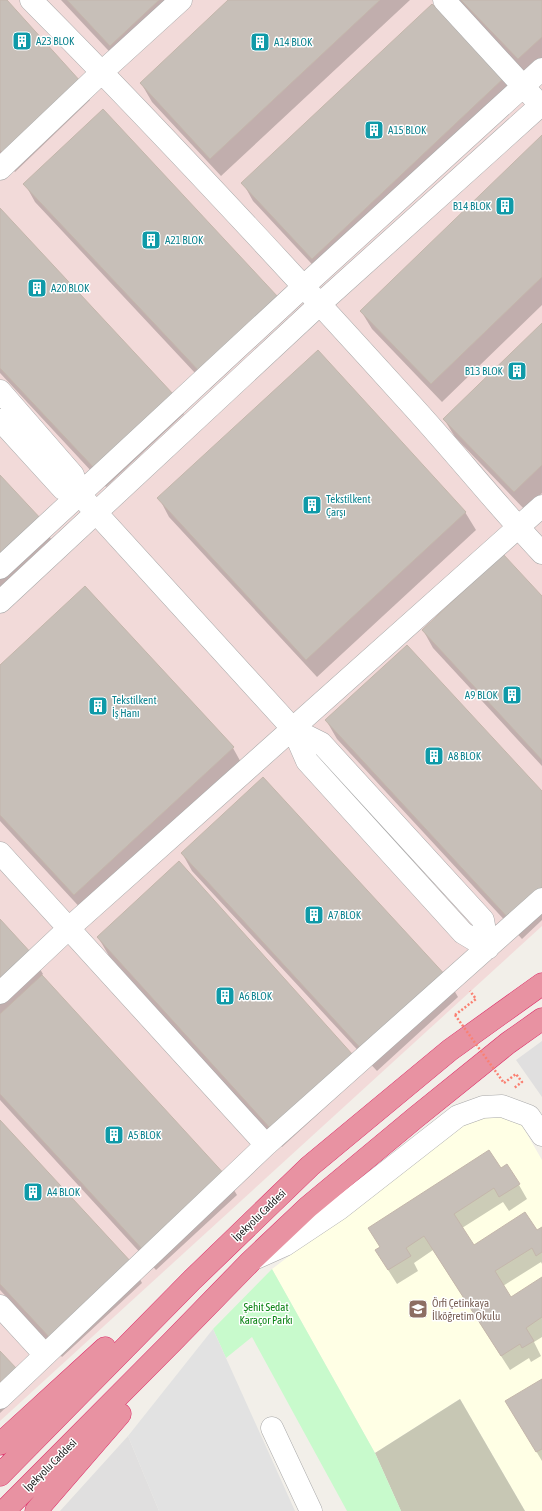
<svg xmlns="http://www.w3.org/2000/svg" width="542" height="1511" font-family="'Asap Condensed',sans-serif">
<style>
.residential{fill:#e0dfdf}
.commercial{fill:#f2dad9}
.education{fill:#ffffe5}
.construction{fill:#c7c7b4}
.park{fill:#c8facc}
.parking{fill:#e2e2e2}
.shadow{fill:#0003}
.building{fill:#c7bfb8;stroke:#c4b6ab}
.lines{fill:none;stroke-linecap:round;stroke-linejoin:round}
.minor-casing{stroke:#a9a9a9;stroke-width:23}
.highway-casing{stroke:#dc2a67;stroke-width:23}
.path{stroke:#fa8072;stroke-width:2.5;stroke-dasharray:2 2;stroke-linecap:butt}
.minor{stroke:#fff;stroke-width:22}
.highway{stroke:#e892a2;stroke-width:22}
.path-bridge{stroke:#fa8072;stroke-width:2.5;stroke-dasharray:2 2;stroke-linecap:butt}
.labels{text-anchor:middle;stroke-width:3;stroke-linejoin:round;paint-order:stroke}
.culture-label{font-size:11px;fill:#0d838f;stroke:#fff;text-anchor:start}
.street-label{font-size:11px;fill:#222;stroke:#fff}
.education-label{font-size:11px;fill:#785e54;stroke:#fff;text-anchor:start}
.park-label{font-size:11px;fill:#0c8416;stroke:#fff}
</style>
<rect width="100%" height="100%" fill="#f2efe9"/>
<path class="residential" d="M542,1041V1097L516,1060Z
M128,1436L159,1511H60Z"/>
<path class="commercial" d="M0,0H542V926L0,1421Z"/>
<path class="education" d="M477,1114L516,1115L542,1160V1511H525L460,1399L375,1453L272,1269Z"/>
<path class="construction" d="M460,1399L525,1511H401L375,1453Z"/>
<path class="park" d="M272,1269L375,1453L401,1511H347L252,1337L226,1358L213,1329Z"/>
<path class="parking" d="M213,1329L226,1358L295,1511H159L128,1436Z"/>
<path class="shadow" d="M0,0H6L80,82L90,100L15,172L0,156Z
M61,0H188L121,64Z
M230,0H410L221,176L152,102L141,83Z
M457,0H542V65L529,77Z
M505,77L516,95L323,276L253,201L243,183Z
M542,136V305L442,402L372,329L361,311Z
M25,184L287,316L210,389L35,202Z
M0,209L173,396L184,414L106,487L0,373Z
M542,325V493L525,510L455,437L444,419Z
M0,477L41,521L51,539L0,587Z
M159,498L465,512L476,530L317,677L169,517Z
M542,597V766L433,648L423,630Z
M0,666L233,748L243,766L85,913L0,821Z
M326,720L542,792V920L522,939L337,739Z
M182,853L447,978L458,997L377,1071L192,871Z
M0,921L32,956L43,974L41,976L226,1177L237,1195L156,1270L0,1100Z
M98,937L362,1074L282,1147L109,956Z
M0,1121L132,1264L142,1283L62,1357L0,1290Z
M500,1170L519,1185L527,1199L509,1211L503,1202L462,1228L474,1246L537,1232L542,1228V1264L541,1262L503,1286L511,1298L542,1278V1337L534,1342L541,1356L531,1362L529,1358L510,1370L433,1250L414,1263L418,1271L397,1284L385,1265Z
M0,1352L16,1370L27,1388L0,1413Z
M542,1380V1461L515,1416Z"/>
<path class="building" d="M0,0H7L81,82L4,155L0,150Z
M67,0H159L110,46Z
M228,0H380L210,159L140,83Z
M461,0H542V37L518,59Z
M432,4L506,76L312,259L241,183Z
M103,109L278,297L199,371L23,184Z
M542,135V277L431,384L360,311Z
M0,208L174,395L95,469L0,368Z
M542,323V465L514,492L443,419Z
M318,350L466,512L306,660L157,498Z
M0,475L42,520L0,559Z
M503,554L542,596V760L422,630Z
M85,586L234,747L74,895L0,815V665Z
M407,645L542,791V892L511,921L325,720Z
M263,777L448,978L366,1054L181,853Z
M179,861L353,1055L271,1129L97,937Z
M0,919L33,955L0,986Z
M42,975L227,1177L145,1252L0,1094V1014Z
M0,1120L133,1264L51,1339L0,1284Z
M489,1150L501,1168L507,1164L520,1184L499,1197L494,1188L454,1214L474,1245L525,1212L537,1230L542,1227V1252L536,1256L532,1248L495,1271L511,1297L542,1277V1317L526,1328L534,1341L522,1348L520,1344L501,1356L424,1236L406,1248L411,1256L388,1270L375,1250L380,1247L368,1228Z
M0,1351L17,1369L0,1385Z
M542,1379V1449L536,1452L505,1401Z"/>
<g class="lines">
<defs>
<path id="minor" d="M31,0C160,130 284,264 407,400C453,450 495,503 542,553
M444,0L533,97
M0,169L102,72L181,0
M0,391L73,475L80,495L293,729L307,761L463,933L488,948
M0,420L63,489L80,495
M0,568L303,287L542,69
M0,602L320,304L542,104
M293,729L321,743L483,920L488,948
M0,853L266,1145
M0,993L68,929L542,506
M256,1258L285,1245L339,1209L458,1116L483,1107L502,1106L529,1116L542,1135
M0,1306L45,1355
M0,1398L266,1145L542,899
M272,1428L311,1511"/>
<path id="highway" d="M0,1444L105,1348
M0,1475L192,1280L310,1166L450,1050L542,984
M4,1511L172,1342L251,1261L308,1207L415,1118L508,1043L542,1019
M36,1511L120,1414"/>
</defs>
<use href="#minor" class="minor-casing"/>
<use href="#highway" class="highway-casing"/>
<path class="path" d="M455,1015L476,999L470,991
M504,1083L516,1074L522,1082L514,1088"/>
<use href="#minor" class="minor"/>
<use href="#highway" class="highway"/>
<path class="path-bridge" d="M455,1015L504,1083"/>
</g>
<defs>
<symbol id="building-square" viewBox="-11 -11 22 22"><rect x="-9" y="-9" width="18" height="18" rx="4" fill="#0f9aa8" stroke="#fff"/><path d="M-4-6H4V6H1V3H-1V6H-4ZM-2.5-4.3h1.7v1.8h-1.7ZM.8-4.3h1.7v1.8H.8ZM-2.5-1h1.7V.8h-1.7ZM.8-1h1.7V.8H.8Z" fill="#fff"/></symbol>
<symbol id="school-square" viewBox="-11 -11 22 22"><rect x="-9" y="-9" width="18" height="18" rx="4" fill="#8d6e63" stroke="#fff"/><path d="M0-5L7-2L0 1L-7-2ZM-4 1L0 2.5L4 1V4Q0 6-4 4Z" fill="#fff"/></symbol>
</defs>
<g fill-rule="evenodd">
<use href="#building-square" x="11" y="30" width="22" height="22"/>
<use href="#building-square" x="249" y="31" width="22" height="22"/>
<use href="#building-square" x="363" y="119" width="22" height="22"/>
<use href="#building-square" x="494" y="195" width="22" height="22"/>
<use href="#building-square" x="140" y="229" width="22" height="22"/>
<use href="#building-square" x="26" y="277" width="22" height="22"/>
<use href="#building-square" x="506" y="360" width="22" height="22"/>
<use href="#building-square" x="301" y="494" width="22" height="22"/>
<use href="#building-square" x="501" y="684" width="22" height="22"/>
<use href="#building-square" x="87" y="695" width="22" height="22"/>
<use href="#building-square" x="423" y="745" width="22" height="22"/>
<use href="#building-square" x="303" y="904" width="22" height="22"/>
<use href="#building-square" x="214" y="985" width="22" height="22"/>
<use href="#building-square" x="103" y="1124" width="22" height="22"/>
<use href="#building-square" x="22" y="1181" width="22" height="22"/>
<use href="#school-square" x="407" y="1298" width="22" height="22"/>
</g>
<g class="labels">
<g class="culture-label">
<text x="36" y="45">A23 BLOK</text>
<text x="274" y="46">A14 BLOK</text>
<text x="388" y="134">A15 BLOK</text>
<text x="491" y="210" text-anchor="end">B14 BLOK</text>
<text x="165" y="244">A21 BLOK</text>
<text x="51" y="292">A20 BLOK</text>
<text x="503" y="375" text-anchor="end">B13 BLOK</text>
<text x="326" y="503">Tekstilkent<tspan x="326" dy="13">Çarşı</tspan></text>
<text x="498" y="699" text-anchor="end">A9 BLOK</text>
<text x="112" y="704">Tekstilkent<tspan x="112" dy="13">İş Hanı</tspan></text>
<text x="448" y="760">A8 BLOK</text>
<text x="328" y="919">A7 BLOK</text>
<text x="239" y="1000">A6 BLOK</text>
<text x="128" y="1139">A5 BLOK</text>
<text x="47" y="1196">A4 BLOK</text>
</g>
<g class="street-label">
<text transform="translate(259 1215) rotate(-44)" y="4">İpekyolu Caddesi</text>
<text transform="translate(50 1465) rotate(-45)" y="4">İpekyolu Caddesi</text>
</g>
<g class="education-label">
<text x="432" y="1307">Örfi Çetinkaya<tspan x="432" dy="13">İlköğretim Okulu</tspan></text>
</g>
<g class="park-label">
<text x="266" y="1311">Şehit Sedat<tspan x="266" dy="13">Karaçor Parkı</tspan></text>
</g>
</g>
</svg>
